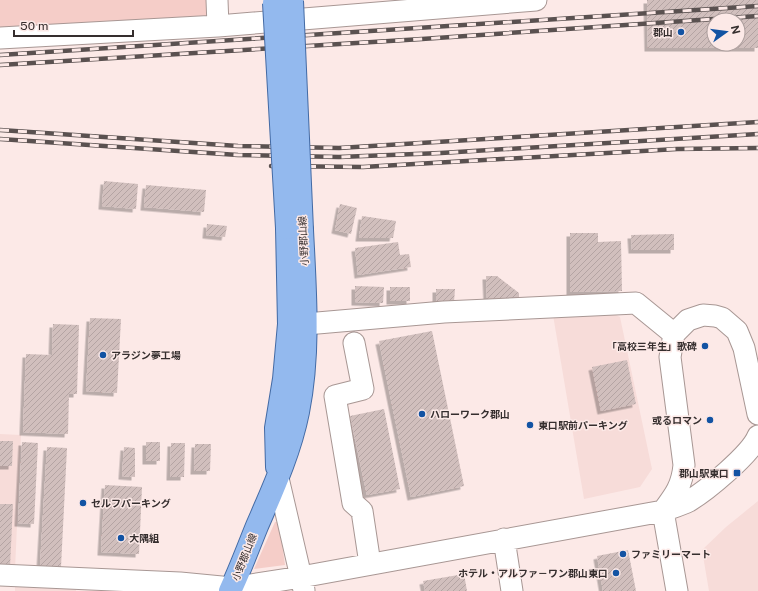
<svg xmlns="http://www.w3.org/2000/svg" width="758" height="591" font-family="'Public Sans','Noto Sans JP',sans-serif">
<style>
.built{fill:#f7dcd9}
.green{fill:#f5cdc8}
.building{fill:url(#building-hatch);fill-rule:evenodd;filter:url(#shadow)}
.lines{fill:none;stroke-linecap:round;stroke-linejoin:round}
.minor-casing{stroke:#a89794;stroke-width:23}
.major-casing{stroke:#436aa4;stroke-width:24}
.minor{stroke:#fff;stroke-width:21}
.major{stroke:#93b9ee;stroke-width:22}
.rail-casing{stroke:#5a5150;stroke-width:4.5}
.rail{stroke:#fce9e7;stroke-width:3;stroke-dasharray:9;stroke-linecap:butt}
.major-bridge-casing{stroke:#436aa4;stroke-width:24;stroke-linecap:butt}
.major-bridge{stroke:#93b9ee;stroke-width:22}
.poi-dot{fill:#1253a3;stroke:#fce9e7;stroke-width:1.5}
.labels{text-anchor:middle;stroke-width:3;stroke-linejoin:round;paint-order:stroke}
.poi-label{font-size:10px;font-weight:bold;fill:#352e2e;stroke:#fce9e7;text-anchor:start}
.street-label{font-size:10px;fill:#352e2e;stroke:#fce9e7}
</style>
<defs>
<pattern id="building-hatch" width="6" height="6" patternUnits="userSpaceOnUse"><rect width="6" height="6" fill="#d1bfbd"/><path d="M-1 1l2-2M0 6l6-6M5 7l2-2" fill="none" stroke="#b4a4a3"/></pattern>
<filter id="shadow"><feDropShadow dx="-3.5" dy="3.5" stdDeviation="0" flood-color="#0004"/></filter>
</defs>
<rect width="100%" height="100%" fill="#fce9e7"/>
<path class="built" d="M553,315H616L620,317L652,469L640,487L584,499Z
M0,434L21,435L15,570H0Z
M758,501V591H709L702,550L726,527Z
M15,587L76,589V591H15Z"/>
<path class="green" d="M0,0H213V22L0,34Z
M275,522H279L285,565L254,569Z"/>
<path class="building" d="M647,0H758V48H648ZM714,20H738V44H714Z
M104,181L138,184L136,209L102,206Z
M146,185L206,190L204,212L144,207Z
M340,204L357,208L351,234L335,230Z
M362,216L396,221L393,238H359Z
M207,224L227,226L225,237L206,235Z
M570,233H598V242L621,241L622,291L570,292Z
M674,234V250H632L631,235Z
M398,242L400,255L409,254L411,267L358,275L355,248Z
M486,276H497L519,293V298L487,299Z
M355,286L384,287L383,303L355,302Z
M390,287H410V301H390Z
M436,289H455L454,302H436Z
M90,318L121,319L117,393L86,391Z
M53,324L79,325L77,394H69L68,434L23,432L26,354L52,355Z
M432,331L464,486L411,497L379,341Z
M627,360L636,404L601,411L592,367Z
M384,409L400,489L367,495L350,416Z
M0,441H13L12,466H0Z
M22,442L38,443L34,524L18,523Z
M146,442H160V461H146Z
M171,443H185L184,477H170Z
M195,444H211L210,471H194Z
M47,447L67,448L61,567L40,566Z
M124,447L135,448V477L122,476Z
M105,485L142,487L139,554L101,552Z
M0,504H13L10,567H0Z
M628,550L636,591H603L597,556Z
M464,574L467,591H425L423,581Z"/>
<g class="lines">
<defs>
<path id="minor" d="M218,26L536,0
M0,38L218,26L217,0
M306,324L444,312L636,303L674,334
M354,343L363,389L335,396L353,503L362,511L370,564
M278,478L304,590
M504,539L512,591
M0,575L180,583L232,588L301,577L663,511C671,508 681,505 689,501C706,491 751,454 758,436
M677,591L663,511C675,495 682,486 684,465L670,357L674,334L688,320L703,315L715,316L722,318L737,331L744,348L758,414"/>
<path id="major" d="M277,467L276,428L284,379L289,324L287,228
M230,591C240,570 248,548 257,526C273,489 290,452 298,412C310,352 305,290 302,230"/>
</defs>
<use href="#minor" class="minor-casing"/>
<use href="#major" class="major-casing"/>
<use href="#minor" class="minor"/>
<use href="#major" class="major"/>
<defs>
<path id="rail" d="M0,55L758,6
M0,65L422,39L758,16
M0,130L238,146L339,148L758,122
M0,139L238,155L339,157L441,153L758,134
M271,166L363,167L677,149L758,148"/>
</defs>
<use href="#rail" class="rail-casing"/>
<use href="#rail" class="rail"/>
<defs>
<path id="major-bridge" d="M292,1L302,230
M274,3L287,228"/>
</defs>
<use href="#major-bridge" class="major-bridge-casing"/>
<use href="#major-bridge" class="major-bridge"/>
</g>
<g class="poi-dot">
<circle cx="681" cy="32" r="4"/>
<circle cx="705" cy="346" r="4"/>
<circle cx="103" cy="355" r="4"/>
<circle cx="422" cy="414" r="4"/>
<circle cx="710" cy="420" r="4"/>
<circle cx="530" cy="425" r="4"/>
<rect x="733" y="469" width="8" height="8" rx="2"/>
<circle cx="83" cy="503" r="4"/>
<circle cx="121" cy="538" r="4"/>
<circle cx="623" cy="554" r="4"/>
<circle cx="616" cy="573" r="4"/>
</g>
<g class="labels">
<g class="poi-label">
<text x="673" y="36" text-anchor="end">郡山</text>
<text x="697" y="350" text-anchor="end">「高校三年生」歌碑</text>
<text x="111" y="359">アラジン夢工場</text>
<text x="430" y="418">ハローワーク郡山</text>
<text x="702" y="424" text-anchor="end">或るロマン</text>
<text x="538" y="429">東口駅前パーキング</text>
<text x="729" y="477" text-anchor="end">郡山駅東口</text>
<text x="91" y="507">セルフパーキング</text>
<text x="129" y="542">大隅組</text>
<text x="631" y="558">ファミリーマート</text>
<text x="608" y="577" text-anchor="end">ホテル・アルファ－ワン郡山東口</text>
</g>
<g class="street-label">
<text transform="translate(303 241) rotate(-93)" y="4">小野郡山線</text>
<text transform="translate(244 557) rotate(-68)" y="4">小野郡山線</text>
</g>
</g>
<g transform="translate(726 32) rotate(76)"><circle r="19" fill="#fce9e7" stroke="#ac9e9d"/>
<path d="M0-3L7 15L0 10L-7 15Z" fill="#1253a3"/>
<text y="-6" font-size="11" font-weight="bold" text-anchor="middle" fill="#352e2e">N</text>
</g>
<path d="M14 30v6h119v-6" fill="none" stroke="#352e2e" stroke-width="2"/>
<text x="20" y="30" font-size="12" fill="#352e2e" stroke="#fce9e7" stroke-width="3" paint-order="stroke">50 m</text>
</svg>
